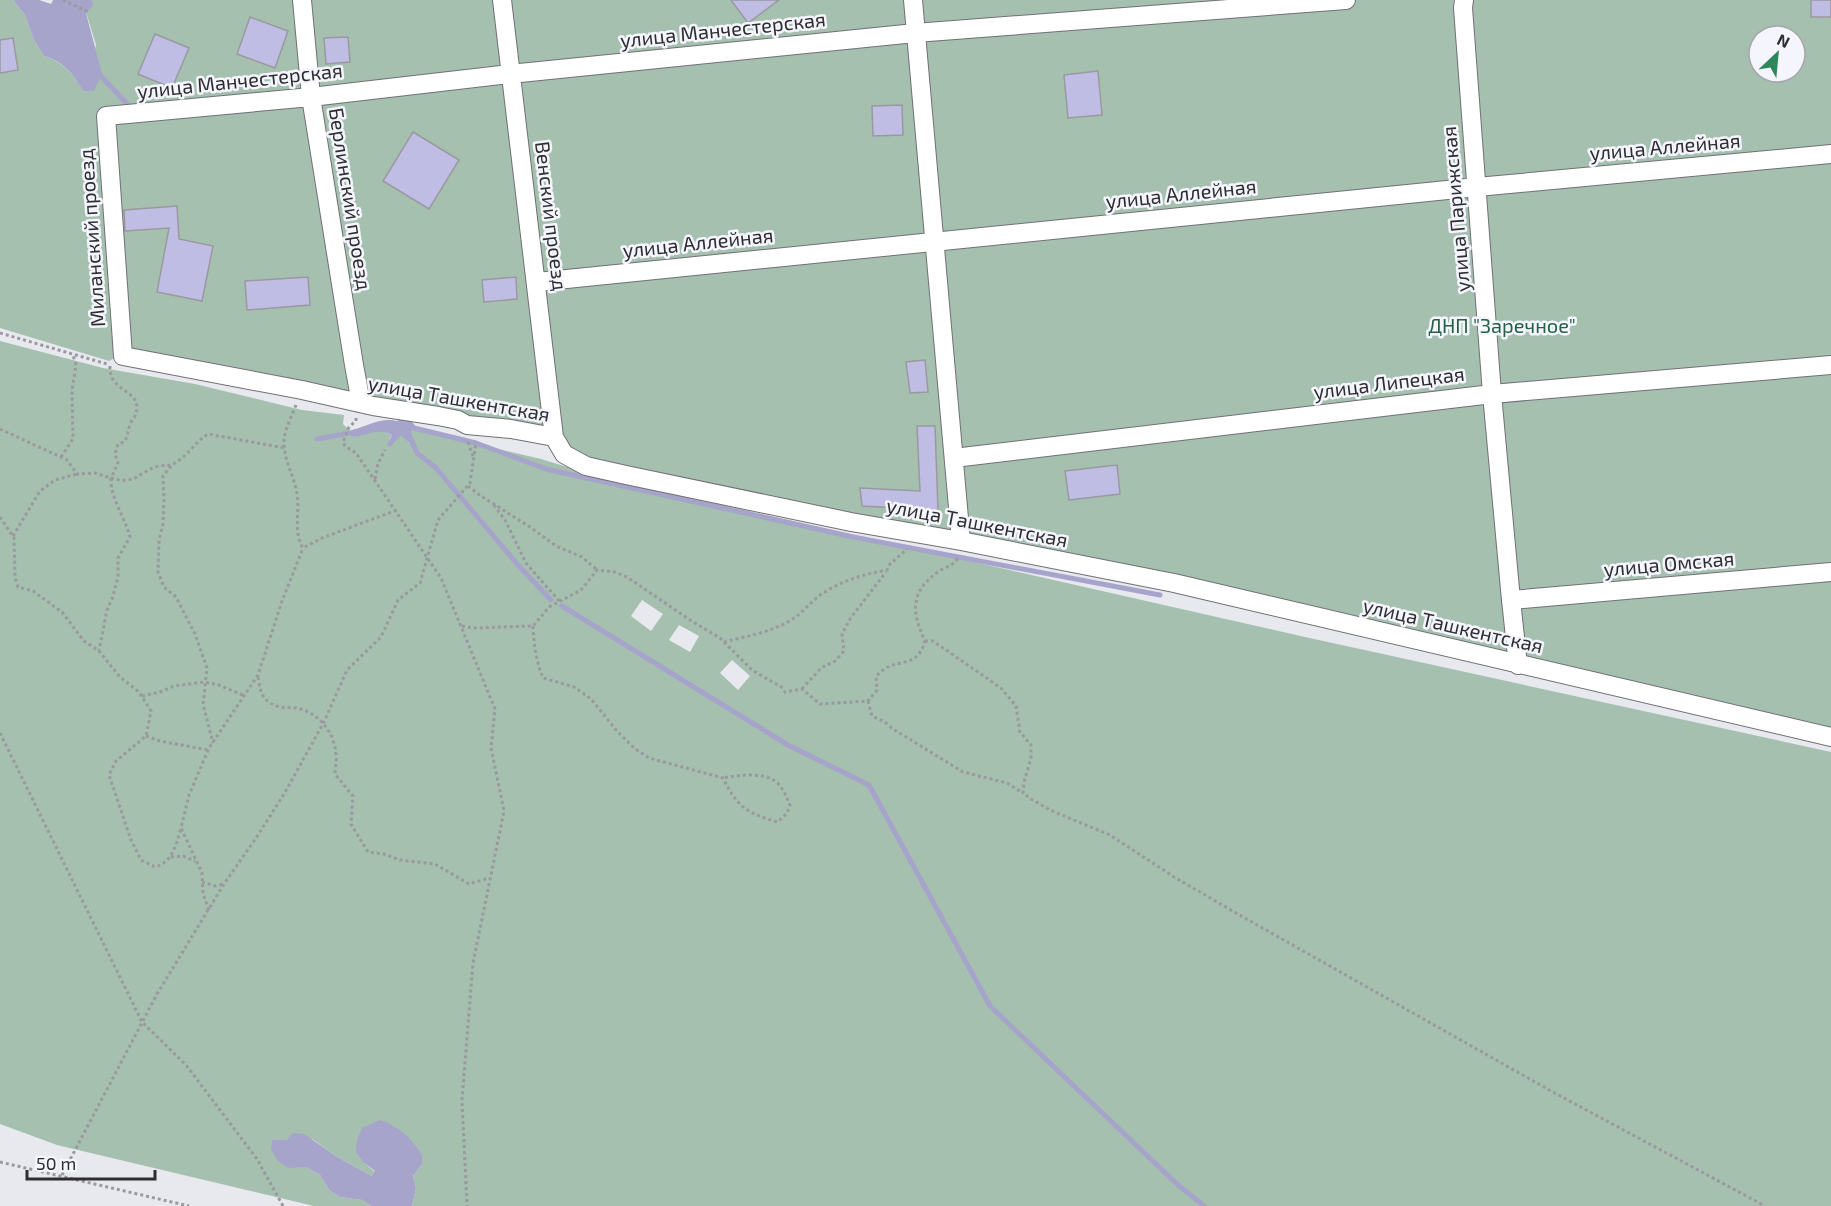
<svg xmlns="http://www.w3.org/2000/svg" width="1831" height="1206" font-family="'Exo 2',sans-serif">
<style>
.green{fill:#a5c0af;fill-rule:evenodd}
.water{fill:#a6a4ca}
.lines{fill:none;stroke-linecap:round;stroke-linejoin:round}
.stream{stroke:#a6a4ca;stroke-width:5}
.building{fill:#c0bde5;stroke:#9a99a0;stroke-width:1.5}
.street-casing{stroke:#707076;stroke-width:20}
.path{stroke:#99999e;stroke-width:3;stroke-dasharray:3 3;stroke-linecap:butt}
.street{stroke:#fff;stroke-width:18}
.labels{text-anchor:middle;stroke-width:5;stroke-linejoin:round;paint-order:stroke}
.street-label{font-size:20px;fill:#2e2d30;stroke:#f5f5fd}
.park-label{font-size:20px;fill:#216242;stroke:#f5f5fd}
</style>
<rect width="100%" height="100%" fill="#e8e8ef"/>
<path class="green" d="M0,0H13L25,15L34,40L44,56C65,63 72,74 85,91L96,45L86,12L92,6V0H1831V737L1538,669L581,463L546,436L126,352L109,361L0,328ZM1759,36H1795V72H1759Z
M0,341L103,368L195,384L302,410L344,415L343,424L350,431L351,437L380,430L392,435L389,440L401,434L405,437L409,444L413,441L410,431L414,429L541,459L603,478L1305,637L1831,752V1206H412L416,1188L413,1176L422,1164L364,1163L375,1172L372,1176L339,1158L312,1139L306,1167L320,1175L329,1190L340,1197L362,1200L371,1206H314L57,1145L0,1124ZM642,600L663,614L651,631L631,616ZM679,625L699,636L690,652L669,640ZM732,660L750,676L738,690L720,673Z"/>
<path class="water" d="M13,0H39L51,4L53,0H92L93,6L86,13L102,74L94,91H84C72,74 66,63 44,56L34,40L25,15Z
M405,417L410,419L416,427L411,431L413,441L412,446L401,435L390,447L387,445L392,435C377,427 367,436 351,437L350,434L352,430C367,426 382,417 397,421Z
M380,1120C400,1127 410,1137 422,1155V1164L413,1176L416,1188L412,1206H371L362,1200L340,1197L329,1190L320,1175L306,1167L288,1168L278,1161L271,1149L272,1140H287L293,1133L304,1134L339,1158L372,1176L375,1171L364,1163L356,1152L357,1140L362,1128Z"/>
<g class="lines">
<path class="stream" d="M97,72L131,108
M410,427L476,443L546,469L853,537L1160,595
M317,439L355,432
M411,439L417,453L436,468L518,565L551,600
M562,606L788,745L869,785L990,1006L1178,1185L1204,1206"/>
</g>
<path class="building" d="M731,0H779L748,23Z
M1811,0H1831V17H1811Z
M250,17L288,31L275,68L237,54Z
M155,34L189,48L172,88L138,74Z
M348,37L350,62L326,64L324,38Z
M13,38L18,70L0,73V40Z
M1098,71L1102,115L1068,118L1064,75Z
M902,105L903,135L873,136L872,106Z
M413,132L459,160L429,209L383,181Z
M177,206L179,239L213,246L202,301L157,292L169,228L125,231L124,210Z
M308,277L310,305L247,310L245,281Z
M516,277L517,299L484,302L482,280Z
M925,360L928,392L910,393L906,362Z
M917,426H935L938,510L862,506L860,488L920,491Z
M1117,465L1120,494L1069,500L1065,471Z"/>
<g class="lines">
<defs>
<path id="street" d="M302,0L311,97L354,365L361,403
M502,0L554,437L564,454L586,466L626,475L851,522L961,541L1174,583L1831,737
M913,0L961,541
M1464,0L1463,8L1492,394L1511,600L1518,665
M537,282L1477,187L1831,154
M554,437L511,429L467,425L458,420L438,416L373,406L302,390L123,356L106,116L311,97L510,74L915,33L1346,0
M954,458L1492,394L1831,365
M1511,600L1831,572"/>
</defs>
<use href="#street" class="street-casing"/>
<path class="path" d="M63,0L89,12
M0,333L107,364
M110,366C108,394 146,389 135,416C134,419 131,421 130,424C128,431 128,436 124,442L118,444L115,454L118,463L111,478C136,486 139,471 159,466C164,465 169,466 173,464C187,457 195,442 208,434L285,448
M296,405C292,415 285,429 284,440C283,459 294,475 297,494C300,512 293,533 303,548L322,538L397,510
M356,418V421L349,427L343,442L345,446L356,453L441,578L495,709L491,748L504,811L473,963L462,1100L467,1206
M0,429L61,457L67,460L77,474L95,473L111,478C110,498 125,517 130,537L118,558V577L112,599L107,610L99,651
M468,442L473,456
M61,457L73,439L72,390L76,365L73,355
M171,466L163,476L164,499L163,524L159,540L158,572L164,587L176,597L195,634L207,668L203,704L213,743
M375,479L378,463L385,450
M468,486L481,496L530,527L556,546L582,557L597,570
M494,505L505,520L526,563L560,602
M0,517L14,538L15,578L18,587L33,591L62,612L84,641L99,651L120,677L139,692L151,711L146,736L116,761L109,775L131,840L141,860L155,867C173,862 176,844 181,828
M13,536L40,491L55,480L77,474
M462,626L473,628L533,626L549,607L581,590L597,570L615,572L627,577L690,620L720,638L752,670L783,688L785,692L802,689L820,704L868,701L877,690L876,677C893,654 916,673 925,641C911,611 910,592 939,571C946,567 954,565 958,558
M533,626C534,645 536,661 543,678L574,687L591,699L617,731L634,748L649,758L723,778C738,808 747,813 778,822L787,813L790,805C786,796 783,787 775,781C763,772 737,775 723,778
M925,641H933L1001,688L1016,706L1020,732L1031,745V758L1024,782L1023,793L1031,799L1052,811L1110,835L1174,877L1243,917L1551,1091L1765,1206
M724,642C747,636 774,632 794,618C803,612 810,603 819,596C840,581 861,575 887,570L890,564L907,549
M258,677C260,687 260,696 269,702C278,709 287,707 296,708C319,712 335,733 336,755C337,761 335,768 335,774L353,796L351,824L368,852L384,854L400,860L435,864L469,884L489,878
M802,689L821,668L835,661L844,651L842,634L850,619L886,572
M142,696L160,692L174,686L204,682L219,685L245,696
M868,701L872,716L885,722L893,729L963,772L1007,783L1023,793
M0,733L142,1022L186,1065L257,1159L283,1206
M146,736L160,741L208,750
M171,857L183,856L195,861
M202,882L215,886L224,884
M209,910L203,894L202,873L181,828L189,795L209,748L258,675L282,601L303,548
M0,1162L189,1206
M62,1175L157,994L224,884L256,838L284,794L324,722L347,670L381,637L398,600L420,583L438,520L470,483L476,442"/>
<use href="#street" class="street"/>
</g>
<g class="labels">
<g class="street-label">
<text transform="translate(723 30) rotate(-6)" y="7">улица Манчестерская</text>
<text transform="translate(240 81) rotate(-6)" y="7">улица Манчестерская</text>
<text transform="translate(1665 147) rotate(-5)" y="7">улица Аллейная</text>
<text transform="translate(1181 194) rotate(-6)" y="7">улица Аллейная</text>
<text transform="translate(350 199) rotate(81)" y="7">Берлинский проезд</text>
<text transform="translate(1456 209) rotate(-95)" y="7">улица Парижская</text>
<text transform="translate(551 216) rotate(83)" y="7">Венский проезд</text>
<text transform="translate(92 238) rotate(-94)" y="7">Миланский проезд</text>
<text transform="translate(698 243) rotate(-6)" y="7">улица Аллейная</text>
<text transform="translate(1389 383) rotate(-7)" y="7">улица Липецкая</text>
<text transform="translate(459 399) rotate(10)" y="7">улица Ташкентская</text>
<text transform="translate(977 523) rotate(11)" y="7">улица Ташкентская</text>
<text transform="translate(1669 564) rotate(-5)" y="7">улица Омская</text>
<text transform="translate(1453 626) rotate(13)" y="7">улица Ташкентская</text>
</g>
<g class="park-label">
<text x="1502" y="333">ДНП "Заречное"</text>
</g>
</g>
<g transform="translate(1777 54) rotate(26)"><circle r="28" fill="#f5f5fd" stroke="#a5a5ab" stroke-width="1.5"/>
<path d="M0-4.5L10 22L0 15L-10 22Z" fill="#2f885c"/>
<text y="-9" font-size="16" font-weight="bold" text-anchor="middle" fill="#2e2d30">N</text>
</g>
<path d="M27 1170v9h128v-9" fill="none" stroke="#2e2d30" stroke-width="3"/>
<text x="36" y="1170" font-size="18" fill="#2e2d30" stroke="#f5f5fd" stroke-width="4.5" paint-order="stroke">50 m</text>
</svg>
